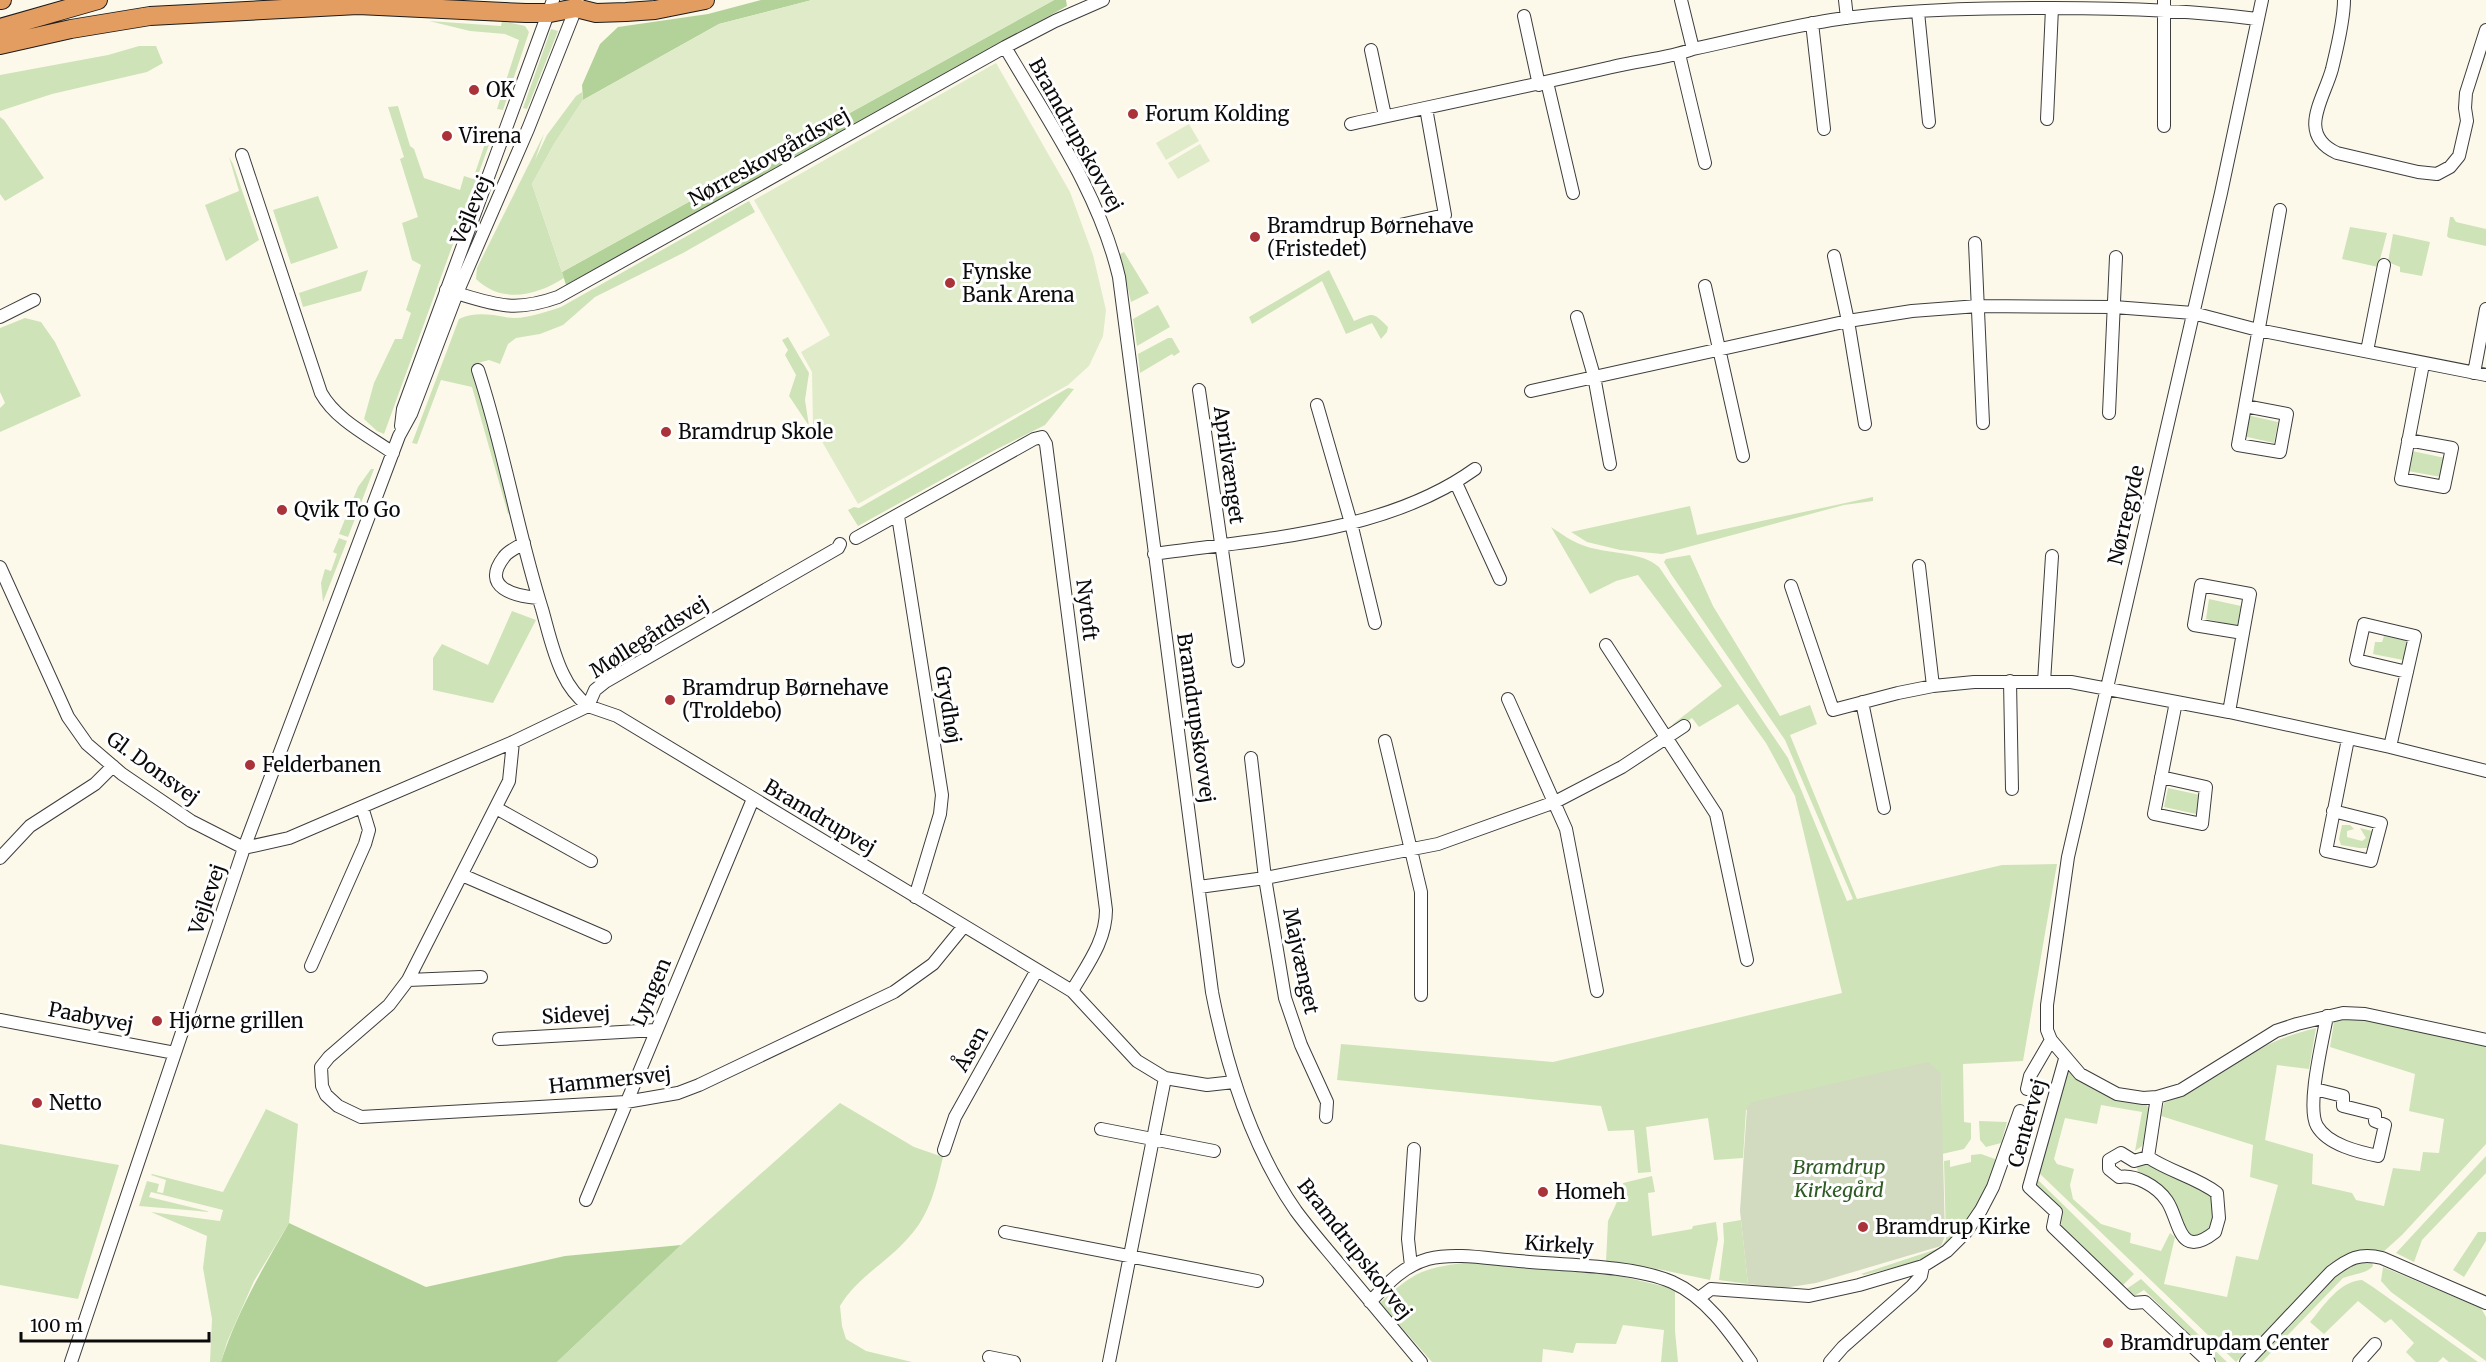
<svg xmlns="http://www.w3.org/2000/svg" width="2486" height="1362" font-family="Merriweather,serif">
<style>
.green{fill:#cee3b8}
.forest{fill:#b3d299}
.cemetery{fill:#d2dbbf}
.pitch{fill:#dfebc9}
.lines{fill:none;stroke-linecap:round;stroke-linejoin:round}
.minor-casing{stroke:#3d3d3d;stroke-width:14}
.highway-casing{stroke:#1b1b1b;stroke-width:20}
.minor{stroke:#fff;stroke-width:12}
.highway{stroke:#e49d61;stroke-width:18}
.poi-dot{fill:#aa3339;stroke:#fff;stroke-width:2}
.labels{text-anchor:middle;stroke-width:6;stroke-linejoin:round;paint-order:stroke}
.poi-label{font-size:20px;fill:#0a0a0a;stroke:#fff;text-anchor:start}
.street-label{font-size:20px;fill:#0a0a0a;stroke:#fff}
.park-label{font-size:20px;font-style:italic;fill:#2e5a23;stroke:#fff}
</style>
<rect width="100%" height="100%" fill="#fdf9ea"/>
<path class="green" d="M429,21L501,26L502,21L525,26L529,32L503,110L497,109L519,40L505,34L470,31Z
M551,29L558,31L527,109L523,108Z
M139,46H156L163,63L147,72L52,94L0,111V75L108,55Z
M582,92L583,100L554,144L532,184L564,278C536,296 502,304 476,279L477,268L544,134L535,160L547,135L576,96Z
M398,106L410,146L414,149L424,178L460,190L464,176L473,179L490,129L494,131L384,434L377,431L364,419L374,383L395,339H402L411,313L406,310L421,265L412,260L402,223L418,217L400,159L404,157L388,107Z
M0,117L4,120L44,178L5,201L0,194Z
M229,157L233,164L259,240L226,261L205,205L239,191Z
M318,196L338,248L291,264L273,210Z
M749,201L755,212L683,253L595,297L563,325L540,334L516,338L508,344L500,364L489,360L474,364L512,509L508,514L472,387L441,380L417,444L412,443L459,319C473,312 490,314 505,317C522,321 545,312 561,307Z
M2450,217H2453L2456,222L2486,229V246L2449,238L2447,236Z
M2350,227L2387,233L2378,267L2342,259Z
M2393,234L2430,242L2422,276L2400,272V267L2388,262Z
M1124,252L1149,293L1131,302L1120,254Z
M368,270L361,291L303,307L299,293Z
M1329,270L1354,321C1374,313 1372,311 1388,327L1387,332L1381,339L1372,323L1346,334L1322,281L1252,324L1249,317Z
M1158,305L1170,327L1137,346L1133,319Z
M25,318L41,322L55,342L81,396L0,432V408L5,403L0,392V328Z
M788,337L809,373L805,400L809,426L789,396L796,375L785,355L788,350L782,340Z
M1168,338H1172L1180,352L1174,356L1172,354L1140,373L1138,354Z
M1068,388L1074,389L1045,425L997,449L858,526L848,510L854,507L859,508Z
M2247,415L2278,422L2274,443L2243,436Z
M2412,451L2445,458L2441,477L2408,471Z
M371,469H374L348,537L339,534L358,487Z
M1873,497V501L1844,505L1662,554L1620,550L1587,542L1571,532L1690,506L1697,535Z
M1551,527C1562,534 1572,542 1585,546C1607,554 1641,551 1659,567L1788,758L1847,901L1853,899L1785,740L1671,574L1664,562L1666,559L1690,555L1713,606L1780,716L1810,705L1817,724L1790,735L1857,899L2002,865L2057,864L2023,1061L1963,1064L1964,1122L1971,1123V1139L1964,1149L1942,1154L1941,1073L1746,1110L1743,1158L1714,1160L1708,1118L1646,1127L1651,1172L1638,1173L1634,1130L1608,1131L1601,1106L1337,1080L1341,1044L1553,1062L1842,993L1795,796L1766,743L1738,704L1699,727L1692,718L1671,732L1673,724L1722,686L1638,575L1616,581L1590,594Z
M339,538L347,541L323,602L321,583L325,569L331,571L337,554L333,552Z
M2209,599L2241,606L2237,626L2206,619Z
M512,611L536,620L493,703L433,690V658L442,644L488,665Z
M2384,636L2407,641L2403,660L2373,654L2375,642H2382Z
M2168,788L2200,795L2196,814L2164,807Z
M2342,825H2350L2354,829L2347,831V837L2362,841L2366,838L2360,828L2372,831L2369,848H2359L2341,845L2339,839Z
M2365,1014L2486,1040V1144L2402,1235L2382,1253C2360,1248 2347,1251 2330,1264L2236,1362L2037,1171L2064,1076L2069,1072L2105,1095L2145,1103C2155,1112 2145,1134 2142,1146L2135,1151L2142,1112L2101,1105L2097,1124L2065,1118L2054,1159L2057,1164L2074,1169L2070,1185L2073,1199L2101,1224L2131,1233L2130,1243L2161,1251L2170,1233L2175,1237L2164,1284L2227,1297L2236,1256L2258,1260L2278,1185L2250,1177L2253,1145L2161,1116L2164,1103C2200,1090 2227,1068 2260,1049C2278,1039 2296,1033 2316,1028L2309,1069L2277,1065L2265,1140L2313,1154L2312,1184L2352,1193L2356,1200L2384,1206L2393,1168L2420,1171L2423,1152L2439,1153L2444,1119L2409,1111L2415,1074L2330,1047L2334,1022Z
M840,1103L914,1147L943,1157C936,1187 930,1214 909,1237C888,1262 857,1277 840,1306L842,1326L846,1339L866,1351L912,1362H557L681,1245Z
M266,1109L298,1124L289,1223L254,1281L227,1342L221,1362H210L212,1319L203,1268L207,1236L151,1212L220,1221L223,1210L151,1192L149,1197L211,1212L139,1206L147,1181L159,1184L157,1192L163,1193L166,1180L151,1175L152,1174L223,1192Z
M1979,1121L2007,1122L2001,1143L1986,1147L1980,1140Z
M0,1144L119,1165L78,1299L0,1285Z
M1981,1154L1995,1159C1997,1184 1958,1244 1935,1254C1914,1264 1887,1269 1864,1275L1861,1274L1940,1248L1946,1240L1944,1161L1950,1160V1167L1971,1162V1155Z
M2486,1156V1173L2422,1240L2414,1262L2396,1253Z
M2143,1162C2162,1170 2203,1180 2213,1199C2216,1205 2214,1212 2213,1218C2211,1232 2204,1233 2191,1237L2138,1173L2137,1167Z
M1652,1176L1655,1192L1648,1193L1652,1236L1692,1229L1693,1226L1716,1222L1718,1239L1710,1280L1653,1268L1606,1262L1608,1221L1623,1189V1183Z
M2037,1179L2134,1274L2121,1287L2061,1228L2062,1212L2035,1184Z
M1741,1220L1748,1284L1719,1280L1724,1241L1723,1223Z
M2478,1232H2486V1241L2464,1277L2453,1270Z
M1471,1262L1620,1276L1675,1289V1331L1678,1362H1661L1664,1330L1623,1325L1616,1344L1576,1343L1573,1353L1543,1349L1542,1362H1432L1380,1303C1416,1270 1424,1268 1471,1262Z
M2357,1262H2372L2373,1266C2366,1274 2353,1274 2343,1278L2262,1362H2252L2341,1270Z
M2383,1267L2481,1308L2486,1317V1361L2391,1292L2381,1281Z
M2141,1279L2227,1362H2218L2144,1290L2134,1296L2125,1290Z
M2362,1280L2373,1287L2478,1362H2449L2443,1357L2438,1362H2416L2406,1352L2414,1343L2391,1319L2385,1323L2358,1301L2324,1334L2310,1322C2324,1306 2339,1281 2362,1280Z"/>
<path class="forest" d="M761,0H812L719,24L583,100L582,85L600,44L618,27L708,14Z
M1054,0H1066L1067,6L566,285L562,272Z
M289,1223L426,1287L565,1256L681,1245L557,1362H221C237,1312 263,1268 289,1223Z"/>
<path class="cemetery" d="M1928,1062L1941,1073L1945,1236L1941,1246L1816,1283L1784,1288L1748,1284L1740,1211L1747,1108L1752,1102Z"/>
<path class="pitch" d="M812,0H1054L562,272L532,184L554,144L583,100L719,24Z
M996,63L1070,192L1093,255L1106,310L1103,336L1089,366L1068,385L858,504L813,426L812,372L801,352L830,335L754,200Z
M1189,124L1199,141L1166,160L1156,143Z
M1200,144L1210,161L1178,179L1168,163Z"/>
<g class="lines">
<defs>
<path id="minor" d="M1681,0L1693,49
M1845,0L1847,18
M2164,0V126
M2262,0L2221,193L2068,857L2047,1005V1030L2051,1040L2080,1074L2117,1094L2143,1098L2157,1097L2181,1090L2276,1031L2297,1024L2343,1013L2365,1014L2486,1040
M2344,0C2344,21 2337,48 2332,69C2324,99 2296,134 2337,153L2418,172L2437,174L2450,167L2459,156L2467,121L2465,108L2466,93L2486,30
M1918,12L1929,122
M1524,16L1539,85
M1812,23L1824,129
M1005,47C1048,121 1099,192 1119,277L1212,992C1227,1069 1251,1146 1296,1211C1310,1230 1325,1247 1339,1264C1367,1297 1394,1330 1421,1362
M1371,50L1385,116
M1679,54L1705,163
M1547,82L1573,193
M2047,119L2052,8
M1351,124C1438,105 1525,87 1612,67C1639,60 1667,59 1693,49C1744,38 1794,25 1845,18C1914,9 1984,8 2053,8C2121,8 2190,10 2257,19
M242,155L321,393C336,420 369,436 393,453
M1400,225L1445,215L1426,108
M1975,243L1983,423
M1834,256L1848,321L1865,424
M1705,286L1743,456
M446,290C491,303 511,314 558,297L1005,47L1055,21L1103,0
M0,317L34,300
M1577,317L1594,376L1610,464
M2367,351L2384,265
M478,370C504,448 517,530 542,609C548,630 553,654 563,674C569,687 577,697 588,706L595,690L605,682L838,548L840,544
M2474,373L2486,309
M1199,390L1238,661
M1531,391L1848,321L1912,311L1978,306L2114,307L2193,313L2258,330L2486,375
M1317,405L1351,523L1375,623
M2245,406L2238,445L2280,452L2287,414L2245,406L2280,210
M2109,413L2116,257
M401,426L403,409L553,0
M2408,440L2452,448L2444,487L2401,479L2423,364
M1456,483L1500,579
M898,516L942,795L940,814L915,897
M856,538L1034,439L1042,437L1046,444L1106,910C1106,941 1087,965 1072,991
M524,543C518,547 508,551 504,557C480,588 515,596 538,598
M1154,554C1260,539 1386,533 1475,469
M1919,566L1933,686
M0,567L68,717L87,744L122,774L191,821L244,848
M1791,586L1833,710L1898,693L1933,686L1974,682H2071L2229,712L2390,747L2486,771
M1606,645L1716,814L1747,960
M2010,681L2012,789
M2044,682L2052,556
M1508,699L1566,829L1597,991
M1862,702L1884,808
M2229,712L2243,633L2194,625L2201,585L2250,594L2243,633
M1385,741L1421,892V995
M513,742L509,781L408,980L389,1005L329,1057L321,1067L322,1086L326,1095L338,1106L361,1117L626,1102L678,1093L699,1085L894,992L933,964L964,926
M2390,747L2415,636L2364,624L2356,660L2407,672
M1251,758L1265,878L1285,998L1301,1045L1327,1102L1326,1117
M2161,777L2206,787L2202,824L2154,814L2176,702
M496,808L591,861
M2333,811L2381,823L2371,861L2326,851L2348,739
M244,848L289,838L513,742L588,706L617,716L1072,991L1137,1061L1165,1078L1207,1085L1234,1082
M0,858L30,826L95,784L113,766
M462,875L605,937
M1199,887L1265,878L1438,844L1555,802L1622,767L1684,726
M311,966L365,844L369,830L362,807
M408,980L481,977
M0,1020L175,1053
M499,1039L656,1030
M2065,1059L2029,1187L2056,1212L2053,1227L2132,1303L2145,1302L2209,1362
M2027,1089L2030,1076L2051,1040
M2315,1089L2343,1096V1106L2375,1114V1121L2385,1125L2378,1156C2359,1152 2328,1145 2317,1126C2306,1107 2323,1039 2327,1016
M1101,1129L1214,1151
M944,1150L955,1117L1037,970
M2121,1153L2134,1161L2148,1157C2170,1172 2196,1177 2217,1193L2219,1218L2215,1232C2178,1261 2180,1220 2167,1201C2157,1186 2135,1174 2119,1177L2109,1169V1160Z
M2148,1157L2157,1097
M586,1200L753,799
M1005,1232L1257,1281
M1411,1266L1408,1239L1414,1149
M1699,1298L1711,1289L1809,1296L1859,1285L1923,1266L1947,1251L1966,1232L1981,1210L1993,1187L2020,1111
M1370,1302C1387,1284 1403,1266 1428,1259C1456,1252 1490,1259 1519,1261C1562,1265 1633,1265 1672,1282C1706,1297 1730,1332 1751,1362
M989,1357L1014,1362
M71,1362L244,848L399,436L411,414L457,293L528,129L578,3
M1109,1362L1165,1078
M1830,1362L1843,1347L1912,1286L1921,1276L1923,1266
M2246,1362L2331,1272C2348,1259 2360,1252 2382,1258L2486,1303
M2359,1362L2375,1344"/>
<path id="highway" d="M0,0H2
M0,28L98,0
M0,45L71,29L150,16L358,5L526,13H550L576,8L596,13L626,12L655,10L705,0"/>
</defs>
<use href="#minor" class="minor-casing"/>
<use href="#highway" class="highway-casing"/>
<use href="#minor" class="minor"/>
<use href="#highway" class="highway"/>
</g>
<g class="poi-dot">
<circle cx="474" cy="90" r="6"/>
<circle cx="1133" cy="114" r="6"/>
<circle cx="447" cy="136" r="6"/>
<circle cx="1255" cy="237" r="6"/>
<circle cx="950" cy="283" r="6"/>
<circle cx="666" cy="432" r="6"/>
<circle cx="282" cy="510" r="6"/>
<circle cx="670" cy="700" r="6"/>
<circle cx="250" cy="765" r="6"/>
<circle cx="157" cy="1021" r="6"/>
<circle cx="37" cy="1103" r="6"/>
<circle cx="1543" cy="1192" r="6"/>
<circle cx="1863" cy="1227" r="6"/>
<circle cx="2108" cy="1343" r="6"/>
</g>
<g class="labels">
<g class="poi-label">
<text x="486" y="97">OK</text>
<text x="1145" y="121">Forum Kolding</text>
<text x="459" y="143">Virena</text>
<text x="1267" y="233">Bramdrup Børnehave<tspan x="1267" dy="23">(Fristedet)</tspan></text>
<text x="962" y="279">Fynske<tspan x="962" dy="23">Bank Arena</tspan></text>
<text x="678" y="439">Bramdrup Skole</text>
<text x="294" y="517">Qvik To Go</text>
<text x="682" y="695">Bramdrup Børnehave<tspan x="682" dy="23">(Troldebo)</tspan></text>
<text x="262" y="772">Felderbanen</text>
<text x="169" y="1028">Hjørne grillen</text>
<text x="49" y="1110">Netto</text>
<text x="1555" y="1199">Homeh</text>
<text x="1875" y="1234">Bramdrup Kirke</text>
<text x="2120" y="1350">Bramdrupdam Center</text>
</g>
<g class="street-label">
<text transform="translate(1076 135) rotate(61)" y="7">Bramdrupskovvej</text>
<text transform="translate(769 157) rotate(-29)" y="7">Nørreskovgårdsvej</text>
<text transform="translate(471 210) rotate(-67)" y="7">Vejlevej</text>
<text transform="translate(1229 465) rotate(82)" y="7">Aprilvænget</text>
<text transform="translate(2126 515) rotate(-77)" y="7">Nørregyde</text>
<text transform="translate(1087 610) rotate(83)" y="7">Nytoft</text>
<text transform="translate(649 637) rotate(-32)" y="7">Møllegårdsvej</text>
<text transform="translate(948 705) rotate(81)" y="7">Grydhøj</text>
<text transform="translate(1196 718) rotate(82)" y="7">Bramdrupskovvej</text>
<text transform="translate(153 768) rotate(36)" y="7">Gl. Donsvej</text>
<text transform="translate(820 817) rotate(31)" y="7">Bramdrupvej</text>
<text transform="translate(207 899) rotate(-71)" y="7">Vejlevej</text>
<text transform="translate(1301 961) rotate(78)" y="7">Majvænget</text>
<text transform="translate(651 992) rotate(-67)" y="7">Lyngen</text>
<text transform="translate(576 1015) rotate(-3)" y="7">Sidevej</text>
<text transform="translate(91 1017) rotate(11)" y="7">Paabyvej</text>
<text transform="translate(971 1049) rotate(-61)" y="7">Åsen</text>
<text transform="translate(610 1080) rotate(-6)" y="7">Hammersvej</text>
<text transform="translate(2027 1123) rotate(-74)" y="7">Centervej</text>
<text transform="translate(1559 1245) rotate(4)" y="7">Kirkely</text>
<text transform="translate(1355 1249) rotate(52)" y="7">Bramdrupskovvej</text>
</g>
<g class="park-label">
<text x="1839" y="1174">Bramdrup<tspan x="1839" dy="23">Kirkegård</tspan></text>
</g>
</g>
<path d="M21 1332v9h188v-9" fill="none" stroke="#0a0a0a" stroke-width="3"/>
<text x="30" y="1332" font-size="18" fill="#0a0a0a" stroke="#ffffff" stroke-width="4.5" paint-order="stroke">100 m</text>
</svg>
